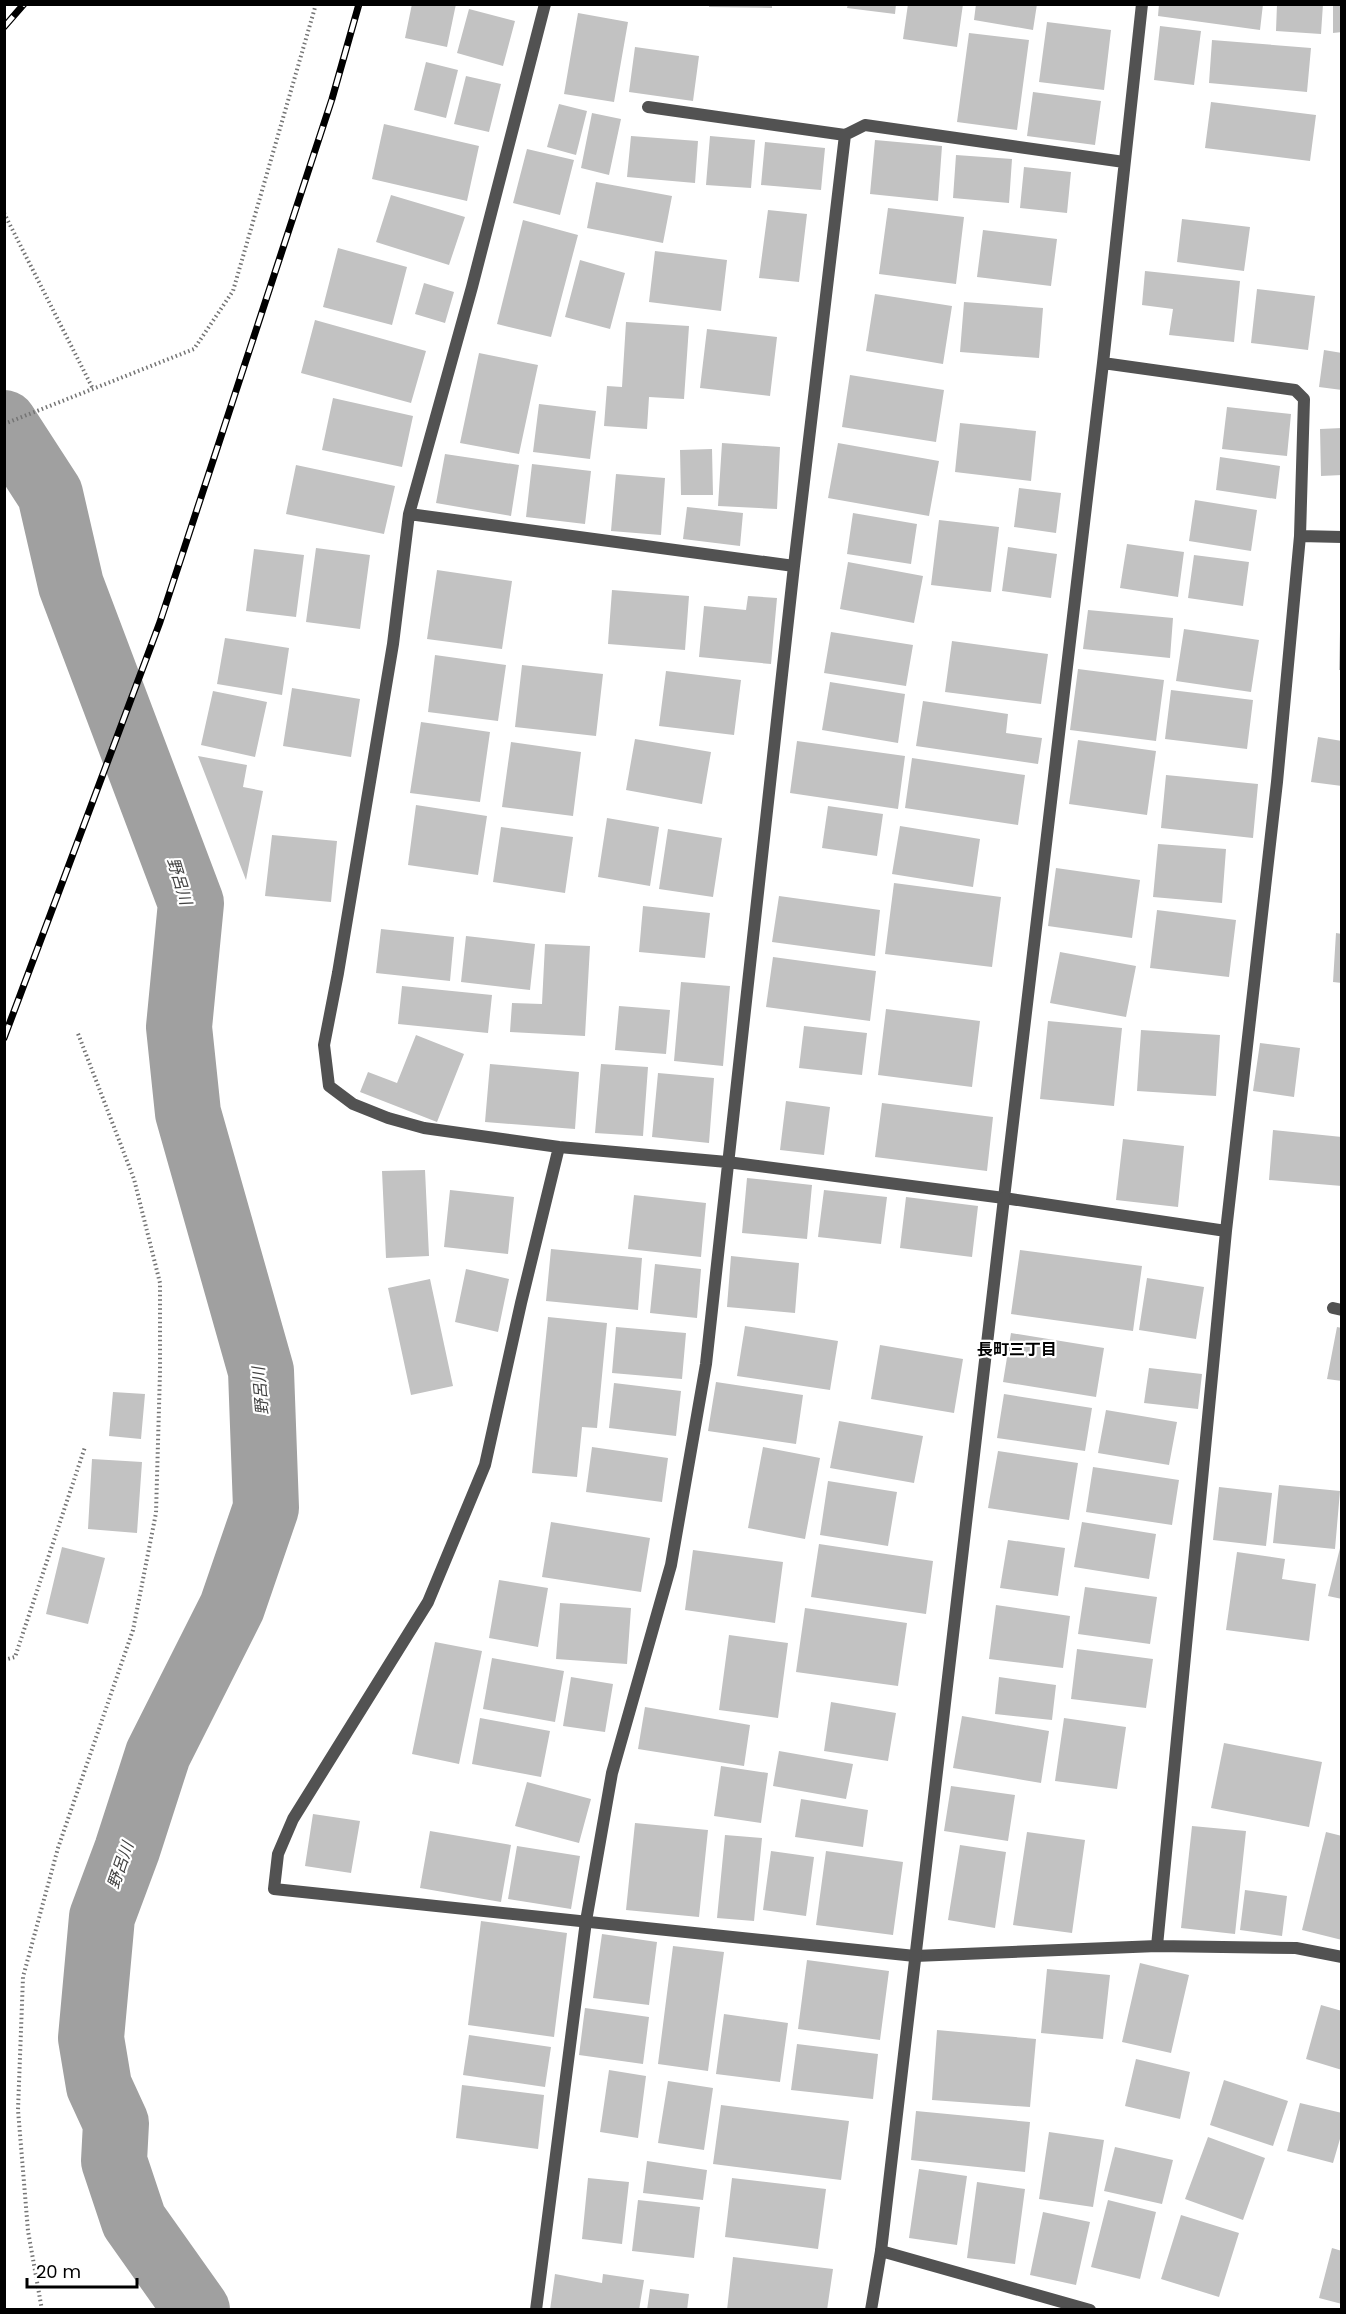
<svg xmlns="http://www.w3.org/2000/svg" width="1346" height="2314" font-family="Poppins,'Noto Sans JP',sans-serif">
<style>
.lines{fill:none;stroke-linecap:round;stroke-linejoin:round}
.river{stroke:#a0a0a0;stroke-width:66}
.building{fill:#c2c2c2}
.path{stroke:#747474;stroke-width:4;stroke-dasharray:1.5 3;stroke-linecap:butt}
.lane{stroke:#525252;stroke-width:12}
.street{stroke:#525252;stroke-width:12}
.rail-casing{stroke:#000;stroke-width:7}
.rail{stroke:#fff;stroke-width:4.5;stroke-dasharray:14;stroke-linecap:butt}
.labels{text-anchor:middle;stroke-width:4.5;stroke-linejoin:round;paint-order:stroke}
.water-label{font-size:16px;font-style:italic;fill:#414141;stroke:#fff}
.neighbourhood-label{font-size:16px;font-weight:bold;fill:#000;stroke:#fff}
</style>
<rect width="100%" height="100%" fill="#fff"/>
<g class="lines">
<path class="river" d="M4,423L50,494L71,585L191,903L179,1027L188,1113L261,1371L266,1508L232,1607L158,1754L127,1850L102,1917L91,2038L99,2086L116,2123L114,2161L134,2221L197,2310"/>
</g>
<path class="building" d="M412,4H456L447,47L405,38Z
M709,4H772V8L709,7Z
M848,4H896L895,14L847,8Z
M908,4H963L957,47L903,39Z
M976,4H1037L1033,30L974,20Z
M1159,4H1263L1260,30L1158,16Z
M1277,4H1323L1321,34L1276,31Z
M1333,4H1342V32L1333,33Z
M469,9L515,21L503,66L457,53Z
M578,13L628,22L614,102L564,94Z
M1047,22L1111,30L1104,90L1039,82Z
M1160,26L1201,31L1194,85L1154,80Z
M969,33L1029,40L1017,130L957,122Z
M1212,40L1311,48L1307,92L1209,83Z
M635,47L699,56L693,101L629,92Z
M426,62L458,70L446,118L414,110Z
M466,76L501,84L489,132L454,124Z
M1033,92L1101,101L1095,145L1027,136Z
M1211,102L1316,115L1310,161L1205,148Z
M559,104L587,111L576,155L547,147Z
M592,113L621,119L609,175L581,168Z
M384,124L479,146L467,201L372,179Z
M631,136L698,141L695,183L627,177Z
M710,136L755,140L751,188L706,185Z
M875,140L942,146L938,201L870,194Z
M765,142L825,148L821,190L761,185Z
M527,149L574,160L560,215L513,203Z
M956,155L1012,159L1009,203L953,198Z
M1024,167L1071,172L1067,213L1020,208Z
M596,182L672,196L663,243L587,228Z
M391,195L465,217L449,265L376,242Z
M888,208L964,217L956,284L879,274Z
M768,210L807,214L799,282L759,278Z
M1182,219L1250,227L1244,271L1177,262Z
M523,220L578,235L551,337L497,324Z
M983,230L1057,239L1051,286L977,277Z
M338,248L407,267L392,325L323,307Z
M655,251L727,260L721,311L649,302Z
M580,260L625,273L610,329L565,317Z
M1145,271L1240,281L1234,342L1169,335L1173,309L1142,305Z
M424,283L454,292L445,323L415,314Z
M1257,289L1315,296L1308,350L1251,343Z
M875,294L952,306L943,364L866,351Z
M964,302L1043,308L1039,358L960,352Z
M315,320L426,351L411,403L301,373Z
M626,322L689,326L684,399L649,397L647,429L604,426L607,386L622,387Z
M707,329L777,337L770,396L700,388Z
M1324,350L1342,353V390L1319,387Z
M479,353L538,365L519,454L460,443Z
M850,375L944,390L936,442L842,427Z
M333,398L413,416L402,467L322,450Z
M539,404L596,411L590,459L533,452Z
M1227,407L1291,414L1287,456L1222,449Z
M960,423L1036,431L1031,481L955,472Z
M1342,428V475L1321,476L1320,429Z
M722,443L780,447L777,509L718,506Z
M838,443L939,461L929,516L828,498Z
M712,449L713,495H681L680,450Z
M445,454L519,465L511,516L436,503Z
M1220,457L1280,466L1276,499L1216,490Z
M532,464L591,471L585,524L526,517Z
M296,465L395,486L384,534L286,514Z
M616,474L665,478L661,535L611,531Z
M1019,488L1061,493L1056,533L1014,527Z
M1195,500L1257,510L1251,551L1189,541Z
M687,507L743,513L740,546L683,539Z
M853,513L917,524L911,564L847,554Z
M939,520L999,527L991,592L931,585Z
M1127,544L1184,552L1178,597L1120,588Z
M1008,547L1057,554L1051,598L1002,591Z
M316,548L370,555L360,629L306,622Z
M254,549L304,555L296,617L246,611Z
M1194,555L1249,562L1243,606L1188,598Z
M848,562L923,576L914,623L840,609Z
M437,570L512,581L502,649L427,639Z
M612,590L689,596L685,650L608,644Z
M748,596L777,598L771,664L699,657L704,606L746,610Z
M1088,610L1173,618L1170,658L1083,649Z
M1184,629L1259,640L1251,692L1176,681Z
M1340,631H1342V670H1339Z
M831,632L913,645L906,686L824,673Z
M225,638L289,648L282,695L217,684Z
M952,641L1048,654L1041,704L945,692Z
M435,655L506,665L498,721L428,712Z
M522,665L603,674L596,736L515,727Z
M1078,669L1164,680L1156,741L1070,730Z
M666,671L741,680L734,735L659,726Z
M830,682L905,694L898,743L822,730Z
M292,688L360,699L351,757L283,746Z
M1171,690L1253,700L1247,749L1165,739Z
M213,691L267,702L255,757L201,745Z
M923,701L1008,714L1006,733L1042,738L1038,764L916,746Z
M421,722L490,732L480,802L410,793Z
M1318,737L1342,741V786L1311,782Z
M635,739L711,752L702,804L626,790Z
M1078,740L1156,751L1147,815L1069,804Z
M797,741L905,756L898,809L790,793Z
M511,742L581,752L573,816L502,807Z
M198,756L247,765L243,787L263,791L246,880Z
M912,758L1025,775L1018,825L905,808Z
M1166,775L1258,784L1253,838L1161,828Z
M416,805L487,816L478,875L408,865Z
M828,806L883,814L877,856L822,848Z
M607,818L659,827L650,886L598,877Z
M900,826L980,839L973,887L892,874Z
M501,827L573,837L565,893L493,882Z
M668,829L722,838L713,897L659,889Z
M272,835L337,841L331,902L265,896Z
M1158,844L1226,849L1222,903L1153,897Z
M1056,868L1140,880L1132,938L1048,926Z
M894,883L1001,897L992,967L885,954Z
M779,896L880,910L875,956L772,942Z
M643,906L710,913L705,958L639,952Z
M1157,910L1236,920L1229,977L1150,968Z
M381,929L454,937L450,981L376,973Z
M1336,933L1342,934V983L1333,982Z
M466,936L535,944L530,990L461,982Z
M545,944L590,946L585,1036L510,1032L512,1003L542,1004Z
M1060,952L1136,966L1126,1017L1050,1003Z
M773,957L876,971L870,1021L766,1007Z
M681,982L730,986L723,1066L674,1061Z
M402,986L492,995L488,1033L398,1024Z
M619,1006L670,1010L666,1054L615,1050Z
M886,1009L980,1021L972,1087L878,1075Z
M1048,1021L1122,1028L1114,1106L1040,1099Z
M804,1026L867,1033L862,1075L799,1068Z
M1141,1030L1220,1035L1216,1096L1137,1091Z
M416,1035L464,1054L437,1122L360,1092L368,1072L397,1083Z
M1260,1043L1300,1048L1294,1097L1253,1091Z
M490,1064L579,1072L575,1129L485,1122Z
M601,1064L648,1067L643,1136L595,1133Z
M658,1073L714,1078L709,1143L652,1137Z
M786,1101L830,1107L824,1155L780,1150Z
M882,1103L993,1117L987,1171L875,1157Z
M1273,1130L1342,1137V1186L1269,1180Z
M1123,1139L1184,1146L1178,1207L1116,1200Z
M425,1170L429,1256L386,1258L382,1171Z
M747,1178L812,1185L807,1239L742,1233Z
M450,1190L514,1197L508,1254L444,1247Z
M824,1190L887,1197L881,1244L818,1237Z
M634,1195L706,1203L701,1257L628,1249Z
M906,1197L978,1206L972,1257L900,1248Z
M551,1249L642,1258L638,1310L546,1301Z
M1020,1250L1142,1266L1133,1331L1011,1314Z
M731,1256L799,1263L795,1313L727,1307Z
M655,1264L701,1269L697,1318L650,1313Z
M466,1269L509,1279L498,1332L455,1322Z
M1147,1278L1204,1287L1196,1339L1139,1330Z
M430,1279L453,1386L411,1395L388,1288Z
M548,1317L607,1323L597,1428L582,1427L577,1477L532,1473Z
M745,1326L838,1341L830,1390L737,1376Z
M616,1327L686,1333L682,1379L612,1373Z
M1337,1327L1342,1328V1381L1327,1379Z
M1011,1333L1104,1348L1096,1397L1003,1382Z
M880,1345L963,1359L954,1413L871,1399Z
M1149,1368L1202,1374L1198,1409L1144,1403Z
M716,1382L803,1395L796,1444L708,1431Z
M614,1383L681,1391L676,1436L609,1428Z
M113,1392L145,1394L141,1439L109,1436Z
M1004,1394L1092,1408L1085,1451L997,1438Z
M1106,1410L1177,1422L1169,1465L1098,1453Z
M839,1421L923,1436L914,1483L830,1468Z
M592,1447L668,1458L662,1502L586,1492Z
M763,1447L820,1458L805,1539L748,1528Z
M998,1451L1078,1463L1069,1520L988,1508Z
M92,1459L142,1462L137,1533L88,1529Z
M1093,1467L1179,1480L1172,1525L1086,1512Z
M828,1481L897,1492L888,1546L820,1535Z
M1279,1485L1340,1491L1335,1549L1273,1543Z
M1219,1487L1272,1493L1266,1546L1213,1540Z
M551,1522L650,1538L641,1592L542,1577Z
M1082,1522L1156,1534L1149,1579L1074,1567Z
M1008,1540L1065,1548L1058,1596L1000,1588Z
M819,1544L933,1561L926,1614L811,1597Z
M1341,1544H1342V1599L1328,1596Z
M62,1547L105,1558L88,1624L46,1614Z
M693,1550L783,1562L775,1623L685,1610Z
M1237,1552L1285,1559L1282,1579L1316,1584L1309,1641L1226,1630Z
M499,1580L548,1588L538,1647L489,1638Z
M1085,1587L1157,1597L1150,1644L1078,1634Z
M560,1603L631,1608L627,1664L556,1659Z
M996,1605L1070,1616L1063,1668L989,1659Z
M805,1608L907,1623L898,1686L796,1672Z
M729,1635L788,1643L778,1718L719,1710Z
M435,1642L482,1651L459,1764L412,1754Z
M1077,1649L1153,1659L1146,1708L1071,1699Z
M492,1658L564,1671L555,1722L483,1709Z
M571,1677L613,1684L605,1732L563,1726Z
M999,1677L1056,1685L1052,1720L995,1714Z
M831,1702L896,1713L888,1761L824,1751Z
M645,1707L750,1725L744,1766L638,1749Z
M962,1716L1049,1731L1041,1783L953,1768Z
M480,1718L550,1731L541,1777L472,1764Z
M1064,1718L1126,1727L1117,1789L1055,1781Z
M1224,1743L1322,1762L1309,1827L1211,1808Z
M779,1751L853,1764L846,1799L773,1786Z
M721,1766L768,1773L761,1823L714,1816Z
M527,1782L591,1799L579,1843L515,1826Z
M951,1786L1015,1795L1008,1841L944,1831Z
M801,1799L868,1810L863,1847L795,1837Z
M313,1814L360,1821L351,1873L305,1866Z
M635,1823L708,1830L699,1917L626,1910Z
M1192,1826L1246,1831L1235,1934L1181,1928Z
M430,1831L511,1845L501,1902L420,1888Z
M1027,1832L1085,1840L1072,1933L1013,1925Z
M1326,1832L1342,1836V1940L1302,1930Z
M725,1835L762,1838L754,1921L717,1918Z
M960,1845L1006,1852L995,1928L948,1920Z
M517,1846L580,1856L571,1909L508,1899Z
M771,1851L814,1857L806,1916L763,1910Z
M826,1851L903,1862L893,1935L816,1925Z
M1245,1890L1287,1896L1282,1936L1240,1930Z
M481,1921L567,1933L554,2037L468,2025Z
M602,1934L657,1942L649,2005L593,1998Z
M673,1946L724,1952L708,2071L658,2064Z
M807,1960L889,1971L880,2040L798,2029Z
M1140,1963L1189,1975L1171,2053L1122,2042Z
M1047,1969L1110,1975L1103,2039L1041,2033Z
M1321,2005L1342,2011V2070L1306,2059Z
M585,2008L649,2017L643,2064L579,2055Z
M724,2014L788,2023L780,2082L716,2074Z
M937,2030L1036,2039L1030,2107L932,2100Z
M469,2035L551,2047L545,2087L463,2075Z
M797,2044L878,2054L873,2099L791,2090Z
M1136,2059L1190,2072L1180,2119L1125,2106Z
M609,2070L646,2076L638,2138L600,2132Z
M1224,2080L1288,2101L1273,2146L1210,2125Z
M668,2081L713,2088L704,2150L658,2143Z
M462,2085L544,2095L538,2149L456,2138Z
M1300,2103L1342,2113V2132L1333,2163L1287,2151Z
M721,2105L849,2121L841,2180L713,2164Z
M916,2111L1030,2122L1025,2172L911,2160Z
M1049,2132L1104,2140L1093,2207L1039,2199Z
M1208,2137L1265,2158L1243,2220L1185,2199Z
M1115,2147L1173,2160L1162,2204L1104,2191Z
M647,2161L707,2170L703,2200L643,2193Z
M919,2169L967,2176L957,2245L909,2238Z
M588,2178L629,2182L622,2244L582,2239Z
M732,2178L826,2189L818,2249L725,2237Z
M977,2182L1025,2189L1015,2264L967,2258Z
M638,2200L700,2207L694,2258L632,2251Z
M1108,2200L1156,2212L1140,2279L1091,2267Z
M1043,2212L1090,2222L1076,2285L1030,2275Z
M1181,2215L1239,2233L1219,2297L1161,2279Z
M1332,2248L1342,2251V2304L1319,2298Z
M733,2257L833,2269L827,2310H727Z
M555,2274L602,2283L603,2274L644,2280L639,2310H550Z
M650,2289L689,2294L687,2310H647Z"/>
<g class="lines">
<path class="path" d="M4,213L93,389
M4,424L194,349L233,291L316,4
M4,1660L15,1657L85,1447
M42,2310L28,2231L18,2110L23,1977L58,1848L133,1630L156,1513L160,1372V1283L134,1179L77,1031"/>
<path class="lane" d="M545,4L472,287L409,514L393,644L338,973L324,1045L329,1086L353,1104L388,1118L424,1128L559,1147L727,1162L1004,1198L1226,1231
M648,107L845,135
M1103,363L1295,390L1304,399L1300,536L1342,537
M409,514L794,566
M559,1147L521,1303L485,1465L428,1602L293,1819L278,1854L274,1889L915,1956L1157,1946L1296,1948L1342,1957
M1004,1198L1103,363L1142,4
M1333,1308L1342,1310
M1157,1946L1226,1231L1277,782L1300,536
M536,2310L586,1921L612,1773L671,1565L706,1364L794,566L845,135L865,125L1124,162
M871,2310L881,2251L1090,2310"/>
<path class="street" d="M881,2251L1004,1198"/>
<defs>
<path id="rail" d="M4,27L24,4
M4,1038L160,622L332,99L359,4"/>
</defs>
<use href="#rail" class="rail-casing"/>
<use href="#rail" class="rail"/>
</g>
<g class="labels">
<g class="water-label">
<text transform="translate(180 881) rotate(73)" y="6">野呂川</text>
<text transform="translate(260 1391) rotate(-95)" y="6">野呂川</text>
<text transform="translate(120 1865) rotate(-71)" y="6">野呂川</text>
</g>
<g class="neighbourhood-label">
<text x="1017" y="1355">長町三丁目</text>
</g>
</g>
<rect width="1346" height="2314" fill="none" stroke="#000000" stroke-width="12"/>
<path d="M27 2278v9h110v-9" fill="none" stroke="#000000" stroke-width="3"/>
<text x="36" y="2278" font-size="18" fill="#000000" stroke="#ffffff" stroke-width="4.5" paint-order="stroke">20 m</text>
</svg>
